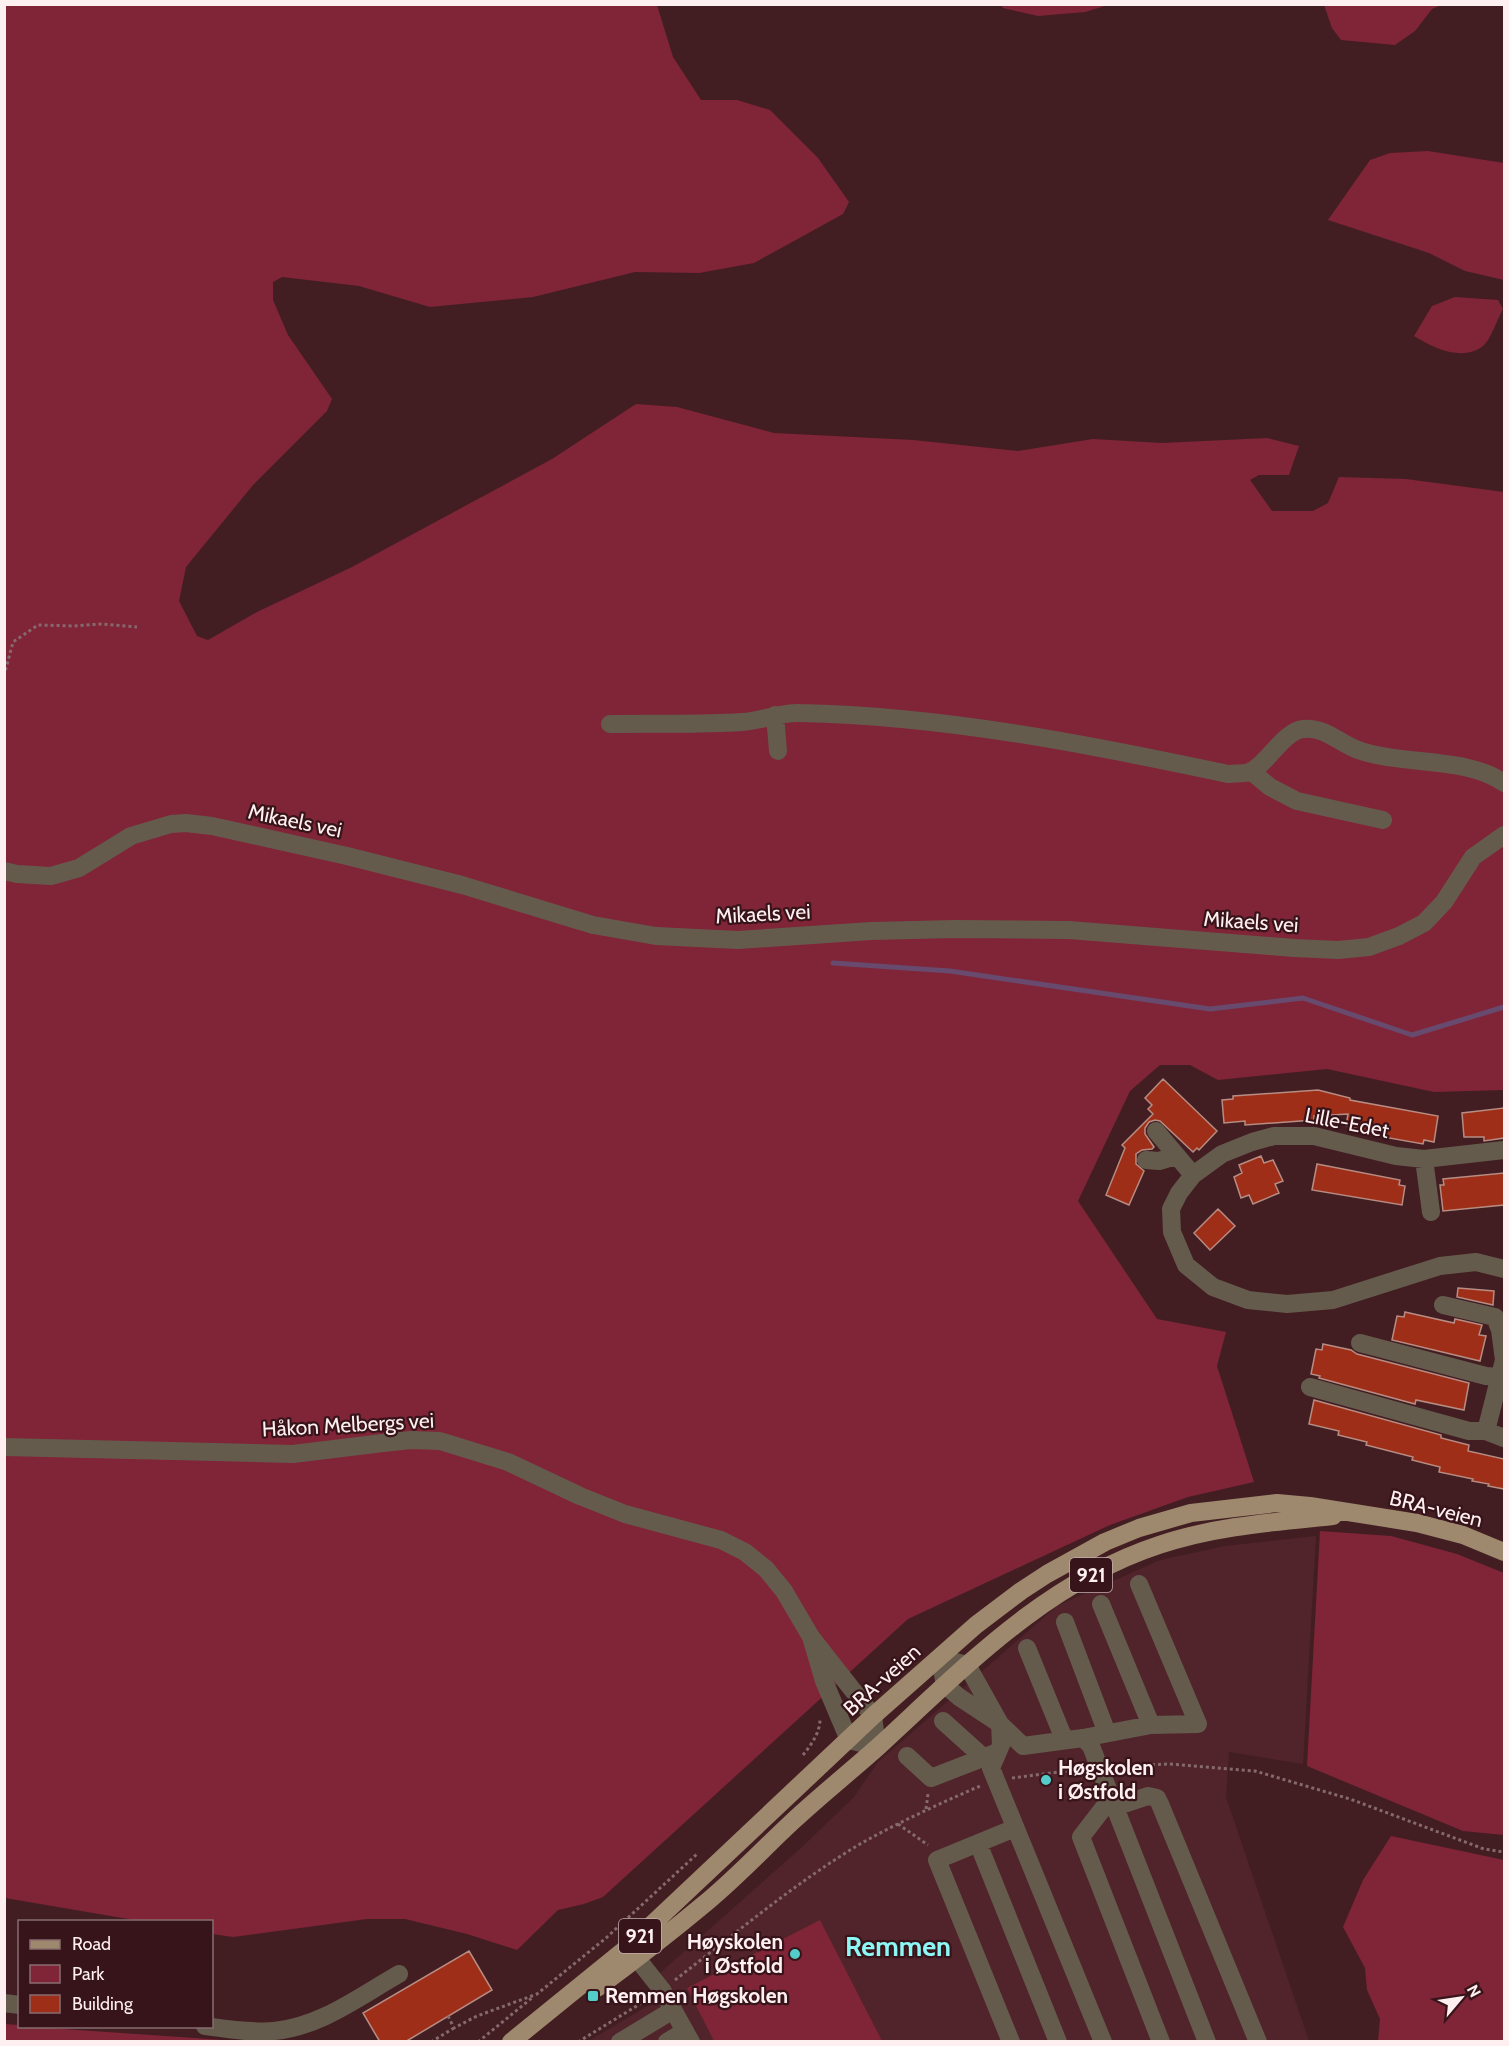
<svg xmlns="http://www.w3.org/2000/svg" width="1509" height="2046" font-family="Cabin,sans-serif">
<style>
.built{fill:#50242a}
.green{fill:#802437}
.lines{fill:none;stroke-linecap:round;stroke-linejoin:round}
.stream{stroke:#674a6d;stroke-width:5}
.building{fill:#9f2e18;stroke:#b78c82;stroke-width:1.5}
.path{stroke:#86696d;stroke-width:3;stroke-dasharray:3 3;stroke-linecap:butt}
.minor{stroke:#655b4d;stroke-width:18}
.major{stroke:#9f896e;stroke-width:18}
.poi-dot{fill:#53cdca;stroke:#371419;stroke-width:2}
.labels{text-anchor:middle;stroke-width:4.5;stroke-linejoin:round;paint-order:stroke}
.shield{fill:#371419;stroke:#c2adb0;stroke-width:1.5}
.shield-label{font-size:20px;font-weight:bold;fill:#feeff0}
.street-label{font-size:21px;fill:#feeff0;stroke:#371419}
.poi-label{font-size:21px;font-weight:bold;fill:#feeff0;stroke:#371419;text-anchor:start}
.district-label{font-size:27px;font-weight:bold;fill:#8cf7f4;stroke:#371419}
</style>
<rect width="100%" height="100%" fill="#421e23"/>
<path class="built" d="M1316,1536L1303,1764L1229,1752L1226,1797L1309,2041L587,2042L671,1992L660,1973L802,1847L854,1797L878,1762L1057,1606L1160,1560L1225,1546Z"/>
<path class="green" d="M4,5H657L673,57L701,100H737L770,110L818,158L849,202L843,214L754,263L699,273L635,272L533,297L430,307L359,286L282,277L273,282V300L288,335L332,399L327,411L253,485L186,567L179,601L197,636L208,640L257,612L352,567L552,459L636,404L677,407L774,433L913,440L1018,451L1093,439L1162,443L1267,438L1299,446L1289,475H1259L1250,480L1272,511H1313L1328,503L1339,477L1406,479L1504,492V1090L1434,1092L1327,1069L1218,1080L1190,1065H1160L1130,1091L1078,1201L1157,1319L1226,1332L1217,1366L1254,1482L1188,1497L1110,1525L908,1619L603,1897L584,1904L558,1910L517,1950L467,1934L405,1919H367L233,1937L212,1934V1922L140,1921L5,1898Z
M1108,5L1085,12L1038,16L1003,8L1001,5Z
M1324,5V4L1441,5L1432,9L1415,31L1395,45L1341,40L1332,28Z
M1428,151L1504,163V280L1465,271L1429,253L1328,220L1370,160L1390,153Z
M1455,297L1498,300L1503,309C1498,318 1490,341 1483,346C1463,362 1433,348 1414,336L1432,306Z
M1320,1531L1391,1536L1457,1554L1504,1573V1835L1463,1831L1307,1766Z
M1391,1836L1504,1860V2041H1378L1380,2019L1367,1990L1365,1968L1343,1927L1363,1880Z
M820,1920L882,2041H714L687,1988Z
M4,2024L19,2025L20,2026L238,2041H5Z"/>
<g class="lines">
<path class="stream" d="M833,963L950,971L1210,1009L1303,998L1412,1035L1504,1007"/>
</g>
<path class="building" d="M1163,1079L1217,1131L1199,1150L1197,1148L1193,1152L1160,1121L1155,1120L1149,1122L1145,1128V1134L1154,1147L1152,1149L1142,1150L1136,1154V1164L1144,1171L1129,1205L1106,1195L1125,1148L1122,1145L1153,1114L1148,1109L1152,1105L1145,1098Z
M1318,1090L1350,1098V1100L1438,1116L1434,1142L1424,1140L1423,1144L1355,1132L1356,1128L1346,1126L1348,1114L1314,1116V1120L1245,1125V1121L1224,1123L1222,1100L1233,1099V1096Z
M1504,1108V1138L1484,1141V1137H1464L1462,1113Z
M1261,1156L1264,1163L1273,1160L1283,1181L1275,1184L1279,1193L1253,1204L1249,1195L1241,1198L1234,1177L1242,1173L1239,1165Z
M1317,1164L1400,1180L1399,1185L1405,1186L1402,1205L1312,1190Z
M1504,1173V1205L1443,1211L1440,1185H1444L1443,1179Z
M1218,1209L1235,1226L1210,1250L1194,1233Z
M1458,1288L1494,1291L1493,1305L1457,1297Z
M1405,1312L1454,1323L1455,1319L1482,1325L1479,1335L1486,1336L1480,1361L1392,1340L1397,1316L1404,1317Z
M1323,1344L1351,1350L1357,1354L1469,1383L1464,1410L1416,1400L1415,1404L1319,1378L1320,1376L1311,1374L1316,1349L1322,1350Z
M1314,1400L1441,1435V1438L1469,1445L1468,1451L1504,1459V1489L1488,1486L1489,1484L1472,1481L1473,1479L1439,1472L1440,1467L1412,1460L1413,1457L1366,1445L1367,1442L1338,1435L1339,1431L1309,1424Z
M469,1951L492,1990L405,2042H380L363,2013Z"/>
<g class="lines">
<path class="path" d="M4,676L13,642L38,625L73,626L101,624L137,627
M803,1755C811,1745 820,1733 820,1719
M1116,1766L1170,1764L1255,1771L1350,1799L1484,1849L1504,1852
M1012,1778L1083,1769
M926,1809L928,1794
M898,1824L928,1845
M675,1980C736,1933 795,1883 860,1844C899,1822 939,1804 980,1786
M448,2016L454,2028L477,2016L537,1994L606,1938L697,1854
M431,2042L454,2028
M478,2042L533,1997
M578,2042L648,1999"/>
<path class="minor" d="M775,715L778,751
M610,724C654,723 698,725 742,722C762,721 780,712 800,713C944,716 1087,744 1228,774C1234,773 1244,774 1250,772C1266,765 1284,731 1303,729C1323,726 1341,744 1358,750C1403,766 1466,756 1504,783
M1251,771L1270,787L1297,801L1383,820
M4,871L17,874L51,876L79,868L131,836L171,824L186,823L212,826L347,856L462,885L593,925L656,936L738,940L871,931L955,929L1069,930L1294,948L1338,950L1369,947L1399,936L1424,923L1444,902L1473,857L1504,835
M1156,1131L1193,1175
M1504,1150L1424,1159L1396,1156L1314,1136H1274L1252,1142L1222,1154L1193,1175L1179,1193L1171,1209L1172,1232L1186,1265L1213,1287L1248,1300L1287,1304L1333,1300L1440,1266L1476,1262L1504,1269
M1424,1159L1431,1212
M1146,1160L1159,1161L1176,1156
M1443,1305L1495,1317L1500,1330L1504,1360
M1360,1343L1486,1376L1500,1377L1504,1387
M1310,1387L1469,1431H1486L1504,1360
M1486,1431L1504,1438
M4,1447L293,1454L383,1443L411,1440L440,1441L508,1462L580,1496L625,1514L721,1540L745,1552L766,1569L784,1591L811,1637L873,1716L877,1747L849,1740L824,1681L811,1637
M1101,1604L1151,1725
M1065,1622L1107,1733
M1027,1648L1064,1739
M943,1721L984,1758
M1083,1738L1151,1725L1198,1724L1139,1584
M907,1756L931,1778L998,1752
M1111,1798L1081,1837L1161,2042
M1115,1807L1148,1796L1157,1798L1160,1804L1258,2042
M978,1843L1058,2042
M628,1947L662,1990L691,2042
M4,2003L20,2005
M205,2026C227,2029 252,2033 274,2031C320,2027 360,1996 399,1974
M620,2042L673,2010
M667,2042L685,2031
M1011,2042L937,1860L1015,1828
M1103,2042L991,1768L1001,1745L1000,1724L967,1665L940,1658L945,1685L959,1697L1000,1724L1023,1746L1083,1738L1091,1746L1207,2042"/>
<path class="major" d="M597,1988C635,1960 672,1931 708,1901C738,1876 765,1847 793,1821C821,1795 851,1771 879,1746C964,1668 1046,1582 1159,1545C1215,1526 1275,1522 1333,1516
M511,2042L628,1947L873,1716L976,1625L1021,1591L1047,1574L1105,1542L1139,1528L1191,1513L1277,1503L1310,1506L1417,1523L1463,1535L1504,1552"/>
</g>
<g class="poi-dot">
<circle cx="1046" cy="1780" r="6"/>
<circle cx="795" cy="1954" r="6"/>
<rect x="587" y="1990" width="12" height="12" rx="3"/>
</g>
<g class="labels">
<g class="shield">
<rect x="1070" y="1558" width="42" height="34" rx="4.5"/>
<rect x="619" y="1919" width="42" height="34" rx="4.5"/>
</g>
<g class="shield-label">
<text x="1091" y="1582">921</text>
<text x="640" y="1943">921</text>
</g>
<g class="street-label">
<text transform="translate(295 821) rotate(12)" y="7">Mikaels vei</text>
<text transform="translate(763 914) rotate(-3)" y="7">Mikaels vei</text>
<text transform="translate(1251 922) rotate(4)" y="7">Mikaels vei</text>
<text transform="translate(1347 1123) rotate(11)" y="7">Lille-Edet</text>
<text transform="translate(348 1425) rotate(-3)" y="7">Håkon Melbergs vei</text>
<text transform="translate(1436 1509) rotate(14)" y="7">BRA-veien</text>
<text transform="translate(882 1680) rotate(-42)" y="7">BRA-veien</text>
</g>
<g class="poi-label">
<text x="1058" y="1775">Høgskolen<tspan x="1058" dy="24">i Østfold</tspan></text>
<text x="783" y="1949" text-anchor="end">Høyskolen<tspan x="783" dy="24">i Østfold</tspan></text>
<text x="605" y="2003">Remmen Høgskolen</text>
</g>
<g class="district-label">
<text x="898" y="1956">Remmen</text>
</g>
</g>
<rect width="1509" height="2046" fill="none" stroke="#feeff0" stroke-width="12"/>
<rect x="18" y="1920" width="195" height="108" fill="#371419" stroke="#876c6f" stroke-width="1.5"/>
<rect x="30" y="1940" width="30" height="9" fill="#9f896e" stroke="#876c6f" stroke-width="1.5"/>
<text x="72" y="1950" font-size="18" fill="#feeff0">Road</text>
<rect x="30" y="1965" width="30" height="18" fill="#802437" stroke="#876c6f" stroke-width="1.5"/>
<text x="72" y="1980" font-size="18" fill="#feeff0">Park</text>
<rect x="30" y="1995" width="30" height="18" fill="#9f2e18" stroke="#876c6f" stroke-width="1.5"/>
<text x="72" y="2010" font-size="18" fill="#feeff0">Building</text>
<g transform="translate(1461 1998) rotate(61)" stroke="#371419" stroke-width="4.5" paint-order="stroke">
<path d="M0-4.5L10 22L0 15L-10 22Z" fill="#feeff0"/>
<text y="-9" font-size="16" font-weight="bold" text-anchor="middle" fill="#feeff0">N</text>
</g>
</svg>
